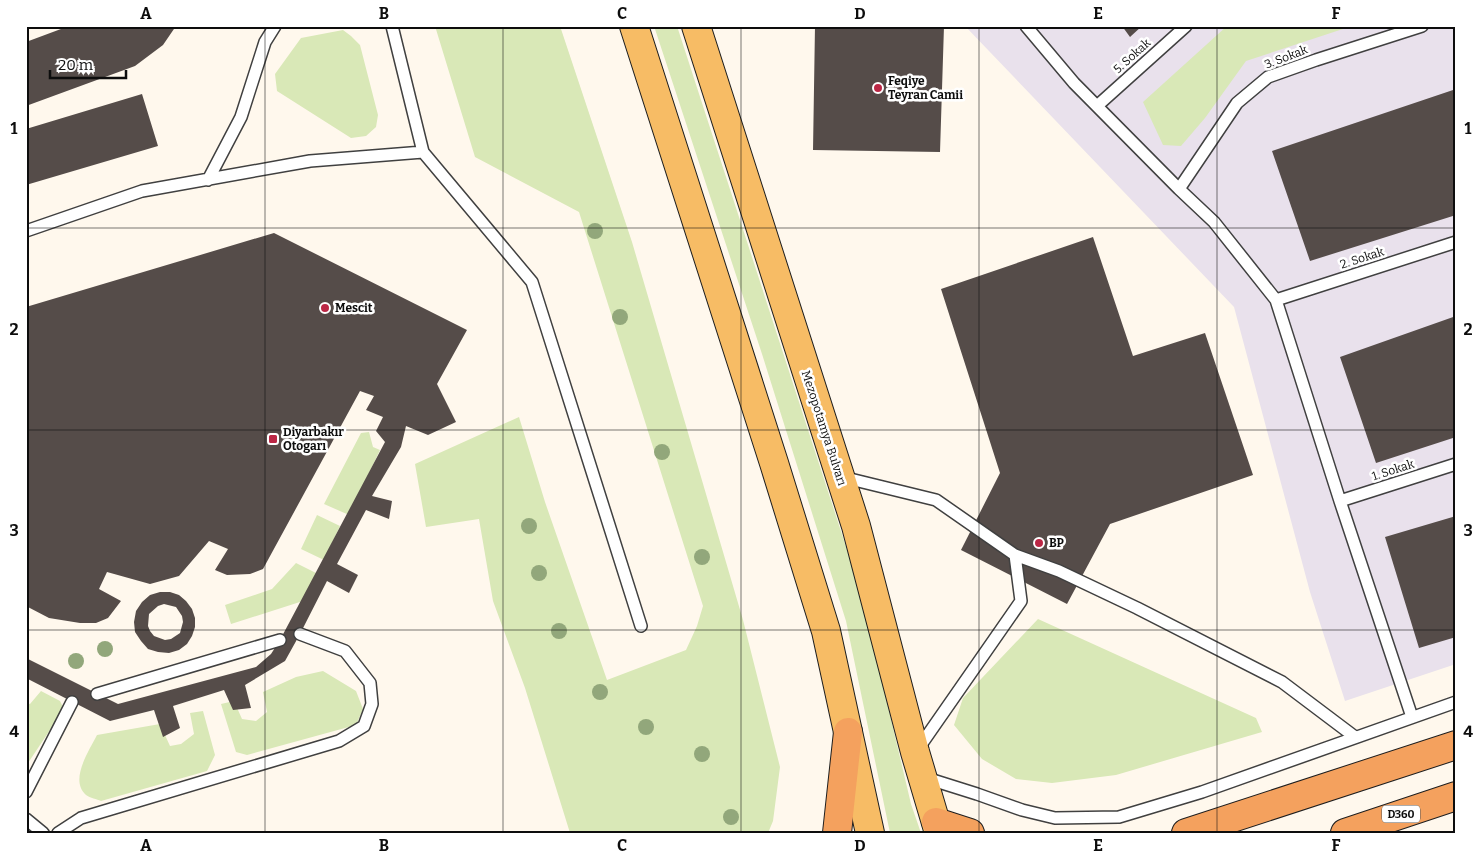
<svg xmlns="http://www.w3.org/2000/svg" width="1482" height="859" font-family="Bitter,serif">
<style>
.industrial{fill:#e9e1ec}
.green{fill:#d9e8b7}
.building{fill:#554c49;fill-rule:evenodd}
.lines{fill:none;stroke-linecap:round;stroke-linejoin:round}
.service-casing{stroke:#404040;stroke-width:14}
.primary-casing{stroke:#1e1e1e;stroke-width:30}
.trunk-casing{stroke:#1e1e1e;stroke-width:30}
.service{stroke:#fff;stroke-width:11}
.primary{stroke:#f7bc65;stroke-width:28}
.trunk{stroke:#f4a15e;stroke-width:28}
.tree{fill:#92a77b}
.grid{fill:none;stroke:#0d0d0d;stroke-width:1;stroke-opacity:0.55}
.poi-dot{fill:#bb2745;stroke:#fff;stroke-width:2}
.labels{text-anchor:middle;stroke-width:5;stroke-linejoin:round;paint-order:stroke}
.shield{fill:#fff;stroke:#565656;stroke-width:1}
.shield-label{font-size:11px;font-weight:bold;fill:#0d0d0d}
.street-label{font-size:12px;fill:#0d0d0d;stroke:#fff}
.poi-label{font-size:12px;font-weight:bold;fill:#0d0d0d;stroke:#fff;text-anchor:start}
.neatline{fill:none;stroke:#0d0d0d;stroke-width:2}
.grid-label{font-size:16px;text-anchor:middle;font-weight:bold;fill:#0d0d0d}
</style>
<rect width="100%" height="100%" fill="#fff8ed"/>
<path class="industrial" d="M965,26H1456V664L1345,701L1310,592L1234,307Z"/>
<path class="green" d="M435,26H560L632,242L743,620L780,767L773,821L768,833H570L525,688L493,601L479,519L426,527L415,464L519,417L545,502L607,680L686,650L697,626L703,606L579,212L475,157Z
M654,26H677L862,596L911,804L921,833H890L846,621L762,354Z
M1227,26H1352L1246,61L1205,118L1181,146L1163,145L1143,102Z
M343,30L351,36L360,45L378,115L376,127L366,136L351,138L277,91L275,74L301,38Z
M369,432L373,447L380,450L349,515L324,504L361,433Z
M317,515L340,526L324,560L301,549Z
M296,563L318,574L303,601L231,624L225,605L272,589Z
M1038,619L1256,718L1262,732L1116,775L1052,783L1016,779L982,759L954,725L963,698Z
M323,671L356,691L363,709L356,725L247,755L236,752L221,704L234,701L242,719L256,721L267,712L263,692L296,677Z
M41,691L60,701L64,709L26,766V703L30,704Z
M203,711L215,755L207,771L101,801C97,799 90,798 86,795C69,780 89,751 97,735L160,724L170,746L181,744L194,734L190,713Z"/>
<path class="building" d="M69,26H176L163,45L135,66L26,106V42Z
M815,26H944L940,152L813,150Z
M1122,26H1142L1130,37Z
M1456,89V215L1310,261L1272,151Z
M142,94L158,146L26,185V129Z
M274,233L467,330L437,384L456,422L428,435L406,426L401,447L372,496L392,501L389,519L366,510L337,564L358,575L349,593L327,581L300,634L285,661L245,685L251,708L233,710L224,690L173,706L180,728L163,737L154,710L110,721L26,678V658L118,704L256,667L271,654L280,640L385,442L376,431L383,417L366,410L374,396L360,391L263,569L250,574L227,575L215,570L228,549L209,541L179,576L150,584L107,572L99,589L121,601L108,618L96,623H80L49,618L26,606V307Z
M1093,237L1133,356L1205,333L1253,475L1110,524L1067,604L961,550L1000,473L941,289Z
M1456,316V437L1376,463L1340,357Z
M1456,516V637L1419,648L1385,537Z
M160,592H170L179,595L186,601L192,609L195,618V627L192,636L187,644L179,650L169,653L158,652L148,649L141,641L135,632L134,622L136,611L142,602L150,595ZM164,604L176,607L182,616L183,622L180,633L171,639L165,640L154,636L150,631L148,626L149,614L158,606Z"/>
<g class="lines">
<defs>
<path id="service" d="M392,26L423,152
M1026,26L1074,83L1179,189L1214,222L1276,300L1340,501L1412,717
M1097,106L1186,26
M208,180L241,117L265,42L275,26
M1179,189L1237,103L1268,77L1316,60L1422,26
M26,231L142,191L310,161L423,152L532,282L641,626
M1276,300L1456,242
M842,477L936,500L1015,555L1021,601L918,749
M1340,501L1456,464
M1015,555L1059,571L1137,608L1282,682L1355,737
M97,694L280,640
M923,777L977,794L1022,810L1055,818L1119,817L1202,792L1456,702
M26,792L72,702
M26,819L43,833
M58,833L81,818L339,741L364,726L372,704L370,683L345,651L300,634"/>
<path id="primary" d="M634,26L774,463L826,631L870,833
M696,26L856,526L915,752L939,833"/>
<path id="trunk" d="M936,822L970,833
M837,833L848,732
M1186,833L1456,745
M1345,833L1456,796"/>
</defs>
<use href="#service" class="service-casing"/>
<use href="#primary" class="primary-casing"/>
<use href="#trunk" class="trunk-casing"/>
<use href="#service" class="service"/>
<use href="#primary" class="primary"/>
<use href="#trunk" class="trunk"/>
</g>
<g class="tree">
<circle cx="595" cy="231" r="8"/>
<circle cx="620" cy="317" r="8"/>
<circle cx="662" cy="452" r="8"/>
<circle cx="529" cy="526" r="8"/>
<circle cx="702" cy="557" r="8"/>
<circle cx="539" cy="573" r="8"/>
<circle cx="559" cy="631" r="8"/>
<circle cx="105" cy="649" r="8"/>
<circle cx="76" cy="661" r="8"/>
<circle cx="600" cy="692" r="8"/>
<circle cx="646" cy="727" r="8"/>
<circle cx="702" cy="754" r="8"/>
<circle cx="731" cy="817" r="8"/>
</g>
<path class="grid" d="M265,26V833M503,26V833M741,26V833M979,26V833M1217,26V833M26,228H1456M26,430H1456M26,630H1456"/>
<g class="poi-dot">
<circle cx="878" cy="88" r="5"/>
<circle cx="325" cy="308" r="5"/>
<rect x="268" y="434" width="10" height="10" rx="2.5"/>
<circle cx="1039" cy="543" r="5"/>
</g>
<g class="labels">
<rect class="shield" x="1382" y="805.5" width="38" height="17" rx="4"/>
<g class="shield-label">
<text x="1401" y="818">D360</text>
</g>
<g class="street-label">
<text transform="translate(1132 56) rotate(-42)" y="4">5. Sokak</text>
<text transform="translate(1286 57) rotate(-21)" y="4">3. Sokak</text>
<text transform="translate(1362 258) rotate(-18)" y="4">2. Sokak</text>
<text transform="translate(824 428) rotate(72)" y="4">Mezopotamya Bulvarı</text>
<text transform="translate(1393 470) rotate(-18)" y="4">1. Sokak</text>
</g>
<g class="poi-label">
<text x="888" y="85">Feqiye<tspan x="888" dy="14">Teyran Camii</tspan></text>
<text x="335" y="312">Mescit</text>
<text x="283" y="436">Diyarbakır<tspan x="283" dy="14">Otogarı</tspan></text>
<text x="1049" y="547">BP</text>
</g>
</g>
<rect width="1482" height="859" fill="none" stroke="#ffffff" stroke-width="55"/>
<path d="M50 70v8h76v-8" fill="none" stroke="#0d0d0d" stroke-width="2.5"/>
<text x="58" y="70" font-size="15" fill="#0d0d0d" stroke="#ffffff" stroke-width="4" paint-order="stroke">20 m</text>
<rect x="28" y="28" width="1426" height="804" class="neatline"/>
<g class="grid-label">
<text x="146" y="19">A</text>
<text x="384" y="19">B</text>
<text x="622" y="19">C</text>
<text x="860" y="19">D</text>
<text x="1098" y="19">E</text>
<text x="1336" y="19">F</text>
<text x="14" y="134">1</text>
<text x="1468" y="134">1</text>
<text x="14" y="335">2</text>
<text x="1468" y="335">2</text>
<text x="14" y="536">3</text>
<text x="1468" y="536">3</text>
<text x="14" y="737">4</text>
<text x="1468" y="737">4</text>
<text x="146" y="851">A</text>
<text x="384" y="851">B</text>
<text x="622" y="851">C</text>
<text x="860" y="851">D</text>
<text x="1098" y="851">E</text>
<text x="1336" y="851">F</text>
</g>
</svg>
